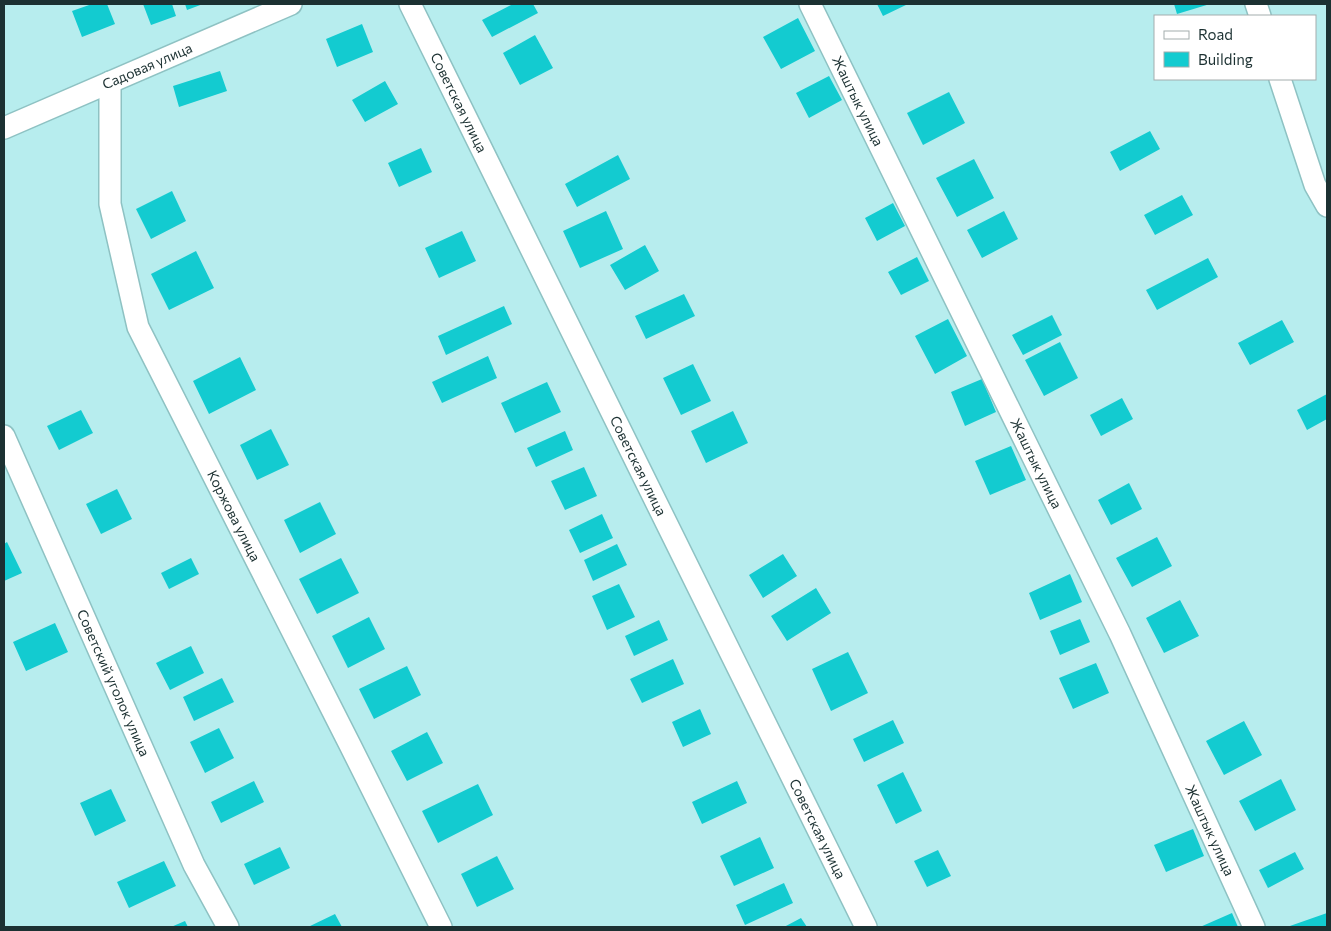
<svg xmlns="http://www.w3.org/2000/svg" width="1331" height="931" font-family="Commissioner,sans-serif">
<style>
.building{fill:#13cbd0}
.lines{fill:none;stroke-linecap:round;stroke-linejoin:round}
.minor-casing{stroke:#8ec2c3;stroke-width:24}
.minor{stroke:#fff;stroke-width:21}
.labels{text-anchor:middle;stroke-width:5;stroke-linejoin:round;paint-order:stroke}
.street-label{font-size:14px;fill:#1c3132;stroke:#fff}
</style>
<rect width="100%" height="100%" fill="#b7edee"/>
<path class="building" d="M92,4H107L115,24L82,37L72,11Z
M143,4H172L176,16L151,25Z
M185,4H203L187,10Z
M513,4H533L538,13L492,37L482,20Z
M877,4H908L883,16Z
M1174,4H1210L1177,14Z
M798,18L815,51L781,69L763,37Z
M362,24L373,52L337,67L326,39Z
M535,35L553,68L520,85L503,53Z
M220,71L227,91L179,107L173,86Z
M829,76L842,100L809,118L796,93Z
M385,81L398,104L365,122L352,100Z
M949,92L965,123L923,145L907,113Z
M1150,131L1160,149L1120,171L1110,152Z
M421,148L432,172L399,187L388,163Z
M618,155L630,179L577,207L565,184Z
M974,159L994,198L957,217L936,178Z
M172,191L186,221L151,239L136,209Z
M1182,195L1193,215L1155,235L1144,215Z
M893,203L905,226L877,241L865,218Z
M606,211L623,249L580,268L563,231Z
M1004,211L1018,239L982,258L967,230Z
M462,231L476,261L439,278L425,248Z
M645,245L659,271L625,290L610,265Z
M196,251L214,288L169,310L151,274Z
M917,257L929,281L901,295L888,272Z
M1208,258L1218,277L1157,310L1146,290Z
M684,294L695,316L646,339L635,316Z
M504,306L512,324L446,355L438,336Z
M1052,315L1062,335L1023,355L1012,335Z
M948,319L967,356L935,374L915,336Z
M1282,320L1294,342L1250,365L1238,343Z
M1060,342L1078,378L1044,396L1025,360Z
M488,356L497,378L442,403L432,382Z
M240,357L256,390L209,414L193,381Z
M693,364L711,401L681,415L663,378Z
M982,379L996,412L965,426L951,392Z
M547,382L561,412L515,433L501,403Z
M1327,394V419L1307,430L1297,410Z
M1122,398L1133,419L1101,436L1090,415Z
M81,410L93,433L59,450L47,426Z
M733,411L748,443L706,463L691,431Z
M271,429L289,465L257,480L240,445Z
M565,431L573,450L536,467L527,448Z
M1011,446L1026,480L990,495L975,461Z
M584,467L597,496L565,510L551,481Z
M1129,483L1142,509L1111,525L1098,500Z
M117,489L132,519L101,534L86,504Z
M320,502L336,534L300,553L284,520Z
M602,514L613,538L580,553L569,530Z
M1157,537L1172,566L1132,587L1116,558Z
M7,542L22,573L4,581V544Z
M617,544L627,565L593,581L584,560Z
M783,554L797,576L763,598L749,575Z
M191,558L199,574L169,589L161,573Z
M341,558L359,593L317,614L299,579Z
M1070,574L1082,602L1040,620L1029,593Z
M619,584L635,617L607,630L592,596Z
M816,588L831,613L787,641L771,616Z
M1180,600L1199,636L1164,653L1146,618Z
M369,617L385,649L348,668L332,636Z
M1080,619L1090,642L1060,655L1050,631Z
M659,620L668,640L634,656L625,636Z
M55,623L68,652L26,671L13,642Z
M191,646L204,673L170,690L156,663Z
M848,652L868,693L831,711L812,669Z
M673,659L684,684L642,703L630,679Z
M1096,663L1109,693L1073,709L1059,678Z
M407,666L421,695L374,719L359,689Z
M222,678L234,702L194,721L183,697Z
M700,709L711,734L683,747L672,722Z
M893,720L904,743L864,762L853,739Z
M1244,721L1262,755L1224,775L1206,741Z
M219,728L234,758L205,773L190,742Z
M427,732L443,763L407,781L391,751Z
M903,772L922,811L896,824L877,785Z
M1281,779L1296,810L1255,831L1239,801Z
M254,781L264,802L221,823L211,802Z
M737,781L747,803L702,824L692,802Z
M478,784L493,815L438,843L422,811Z
M111,789L126,821L95,836L80,803Z
M1193,829L1204,856L1166,872L1154,845Z
M760,837L774,868L734,886L720,856Z
M280,847L290,868L254,885L244,864Z
M938,850L951,876L927,887L914,861Z
M1295,852L1304,869L1268,888L1259,870Z
M497,856L514,889L477,907L461,874Z
M164,861L176,886L129,908L117,882Z
M784,883L793,903L745,925L736,905Z
M1232,913L1238,927H1200Z
M1327,913V927H1287Z
M335,914L342,927H308Z
M801,918L807,927H784Z
M185,921L188,927H171Z"/>
<g class="lines">
<defs>
<g id="minor">
<path id="s1" d="M410,4L866,927"/>
<path id="s2" d="M810,4L1120,634L1254,927"/>
<path d="M1256,4L1260,16"/>
<path d="M1280,79L1315,185L1327,206"/>
<path id="s3" d="M110,82V204L138,327L350,745L441,927"/>
<path id="s4" d="M4,128L291,4"/>
<path id="s5" d="M4,436L194,865L228,927"/>
</g>
</defs>
<use href="#minor" class="minor-casing"/>
<use href="#minor" class="minor"/>
</g>
<g class="labels">
<g class="street-label">
<text dy="5" stroke="none"><textPath href="#s4" startOffset="156">Садовая улица</textPath></text>
<text dy="5" stroke="none"><textPath href="#s2" startOffset="108">Жаштык улица</textPath></text>
<text dy="5" stroke="none"><textPath href="#s1" startOffset="110">Советская улица</textPath></text>
<text dy="5" stroke="none"><textPath href="#s2" startOffset="512">Жаштык улица</textPath></text>
<text dy="5" stroke="none"><textPath href="#s1" startOffset="515">Советская улица</textPath></text>
<text dy="5" stroke="none"><textPath href="#s3" startOffset="460">Коржова улица</textPath></text>
<text dy="5" stroke="none"><textPath href="#s5" startOffset="270">Советский уголок улица</textPath></text>
<text dy="5" stroke="none"><textPath href="#s1" startOffset="920">Советская улица</textPath></text>
<text dy="5" stroke="none"><textPath href="#s2" startOffset="918">Жаштык улица</textPath></text>
</g>
</g>
<rect width="1331" height="931" fill="none" stroke="#1c3132" stroke-width="10"/>
<rect x="1154" y="15" width="162" height="65" fill="#ffffff" stroke="#a4adad"/>
<rect x="1164" y="31" width="25" height="8" fill="#ffffff" stroke="#a4adad"/>
<text x="1198" y="40" font-size="15" fill="#1c3132">Road</text>
<rect x="1164" y="52" width="25" height="15" fill="#13cbd0" stroke="#a4adad"/>
<text x="1198" y="65" font-size="15" fill="#1c3132">Building</text>
</svg>
